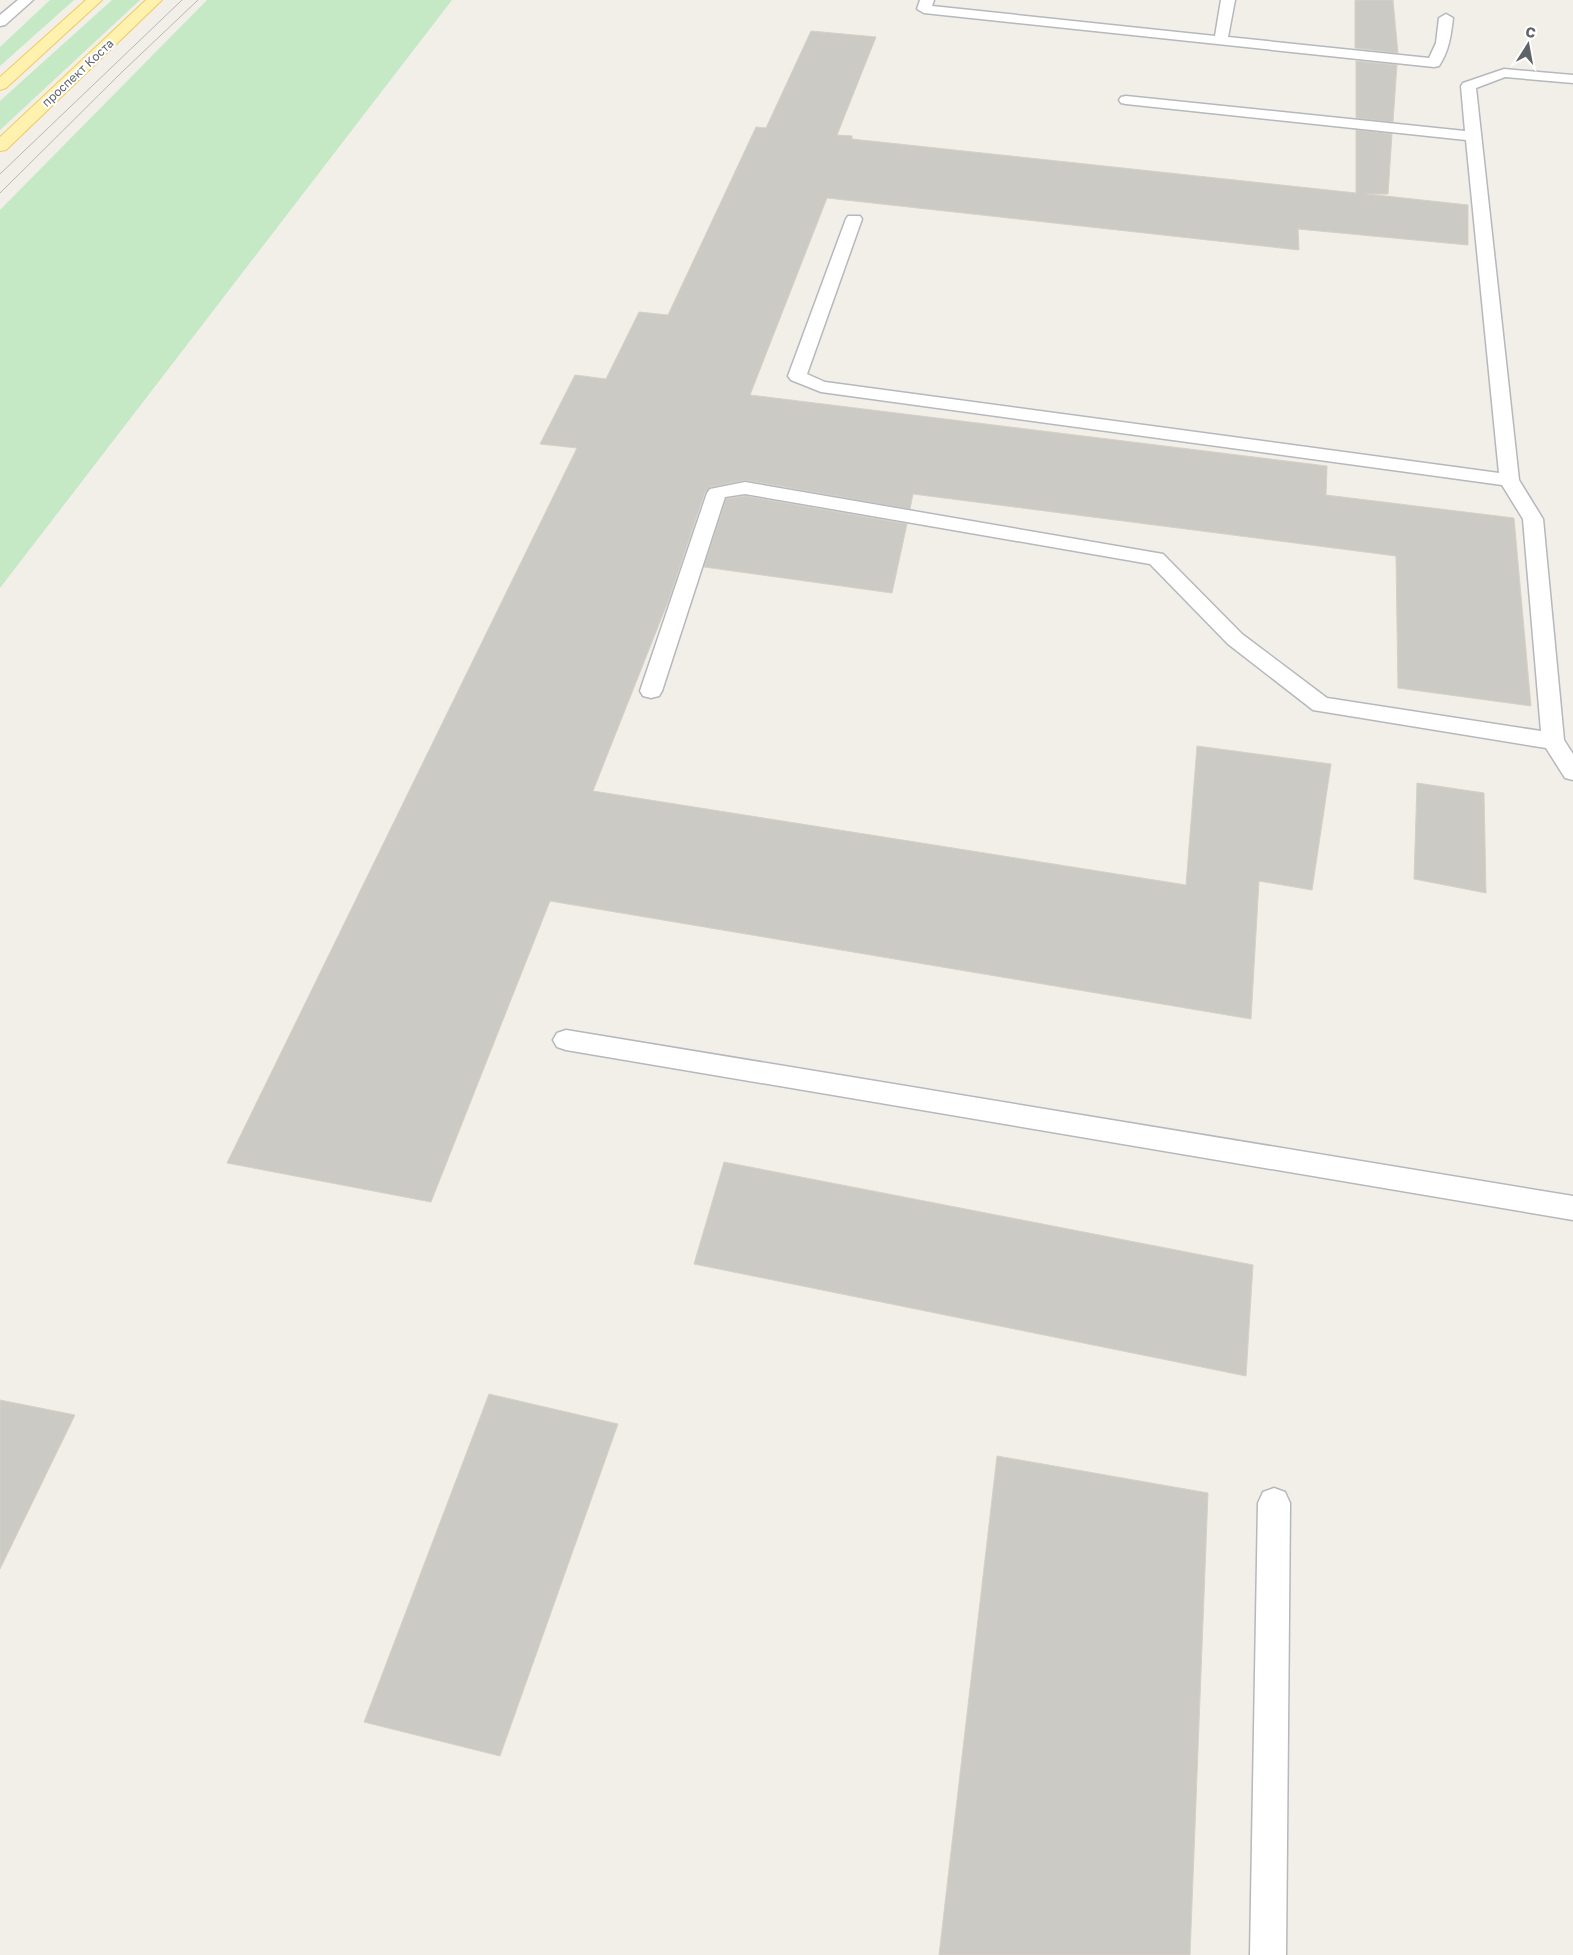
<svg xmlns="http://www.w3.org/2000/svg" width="1573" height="1955" font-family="'Golos Text',sans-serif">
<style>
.green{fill:#c5e8c5}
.building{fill:#cccac5;stroke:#d6d1c6}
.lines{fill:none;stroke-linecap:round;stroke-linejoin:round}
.service-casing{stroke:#b5b8bc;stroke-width:3}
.primary-casing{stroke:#f2c960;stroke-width:2}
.service{fill:#fff;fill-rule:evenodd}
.primary{fill:#fff2af;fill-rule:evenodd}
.tram{stroke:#b6b7b8;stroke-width:1}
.labels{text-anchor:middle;stroke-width:4;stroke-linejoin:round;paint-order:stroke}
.far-street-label{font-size:12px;fill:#5f6368;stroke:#fff}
</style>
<rect width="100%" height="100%" fill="#f1efe8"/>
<path class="green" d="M50,0H74L0,66V47Z
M112,0H140L0,130V101Z
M207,0H452L0,588V210Z"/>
<path class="building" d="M1355,0H1393L1398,53L1355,48Z
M811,31L876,37L837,135L852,136V139L1356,193V130L1392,134L1388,194H1367L1468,205V245L1298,229L1299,250L827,198L750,395L1327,466L1326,495L1514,518L1531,706L1398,688L1396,556L913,494L910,509L745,480L710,487L705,492L669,599L593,791L1186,885L1197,746L1331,764L1312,890L1259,881L1251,1019L550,901L431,1202L227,1163L577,448L540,444L575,375L606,379L639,312L668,315L756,127L766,128Z
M1356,61L1397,65L1393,122L1356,118Z
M745,496L907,524L892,593L704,567L726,499Z
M1417,783L1484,793L1486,893L1414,879Z
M724,1162L1253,1265L1246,1376L694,1264Z
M489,1394L618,1424L500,1756L364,1722Z
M0,1400L75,1415L0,1569Z
M997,1456L1208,1493L1190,1955H939Z"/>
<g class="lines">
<defs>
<path id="service" d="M18,0H33L5,25L0,26V15Z
M920,0H934L932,6L1215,36L1221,0H1235L1228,37L1429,58L1436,43L1439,18L1446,14L1453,18C1451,35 1449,51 1439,66L1434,67L924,13L917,9Z
M1504,69L1573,75V83L1505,77L1476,88L1519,480L1543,519L1564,740L1573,754V780L1565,778L1546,748L1313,710L1228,644L1150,564L745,494L725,497L662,691L659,696L651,698L643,696L640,691L707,493L710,489L745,482L1163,554L1242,634L1327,698L1541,731L1523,519L1502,485L821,392L791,380L788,376L846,219L848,216H860L862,219L807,374L825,382L1499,473L1466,140L1126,104L1121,103L1119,100L1121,97L1126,96L1465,131L1461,86L1463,83Z
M566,1030L1573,1196V1220L566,1050L557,1047L553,1040L557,1033Z
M1274,1488L1285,1492L1290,1503L1286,1955H1250L1258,1503L1263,1492Z"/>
<path id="primary" d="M86,0H102L6,88L0,90V77Z
M146,0H162L6,150L0,151V137Z"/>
</defs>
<use href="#service" class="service-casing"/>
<use href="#primary" class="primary-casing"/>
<use href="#service" class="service"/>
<use href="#primary" class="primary"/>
<path class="tram" d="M0,174L182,0
M0,193L123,71L198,0"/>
</g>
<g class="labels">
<g class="far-street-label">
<text transform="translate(78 73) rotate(-43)" y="4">проспект Коста</text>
</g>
</g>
<g transform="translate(1528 45) rotate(11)" stroke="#ffffff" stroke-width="4" paint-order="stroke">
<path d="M0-4L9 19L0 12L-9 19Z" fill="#5f6368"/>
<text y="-8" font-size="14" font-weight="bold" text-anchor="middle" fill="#5f6368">С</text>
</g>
</svg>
